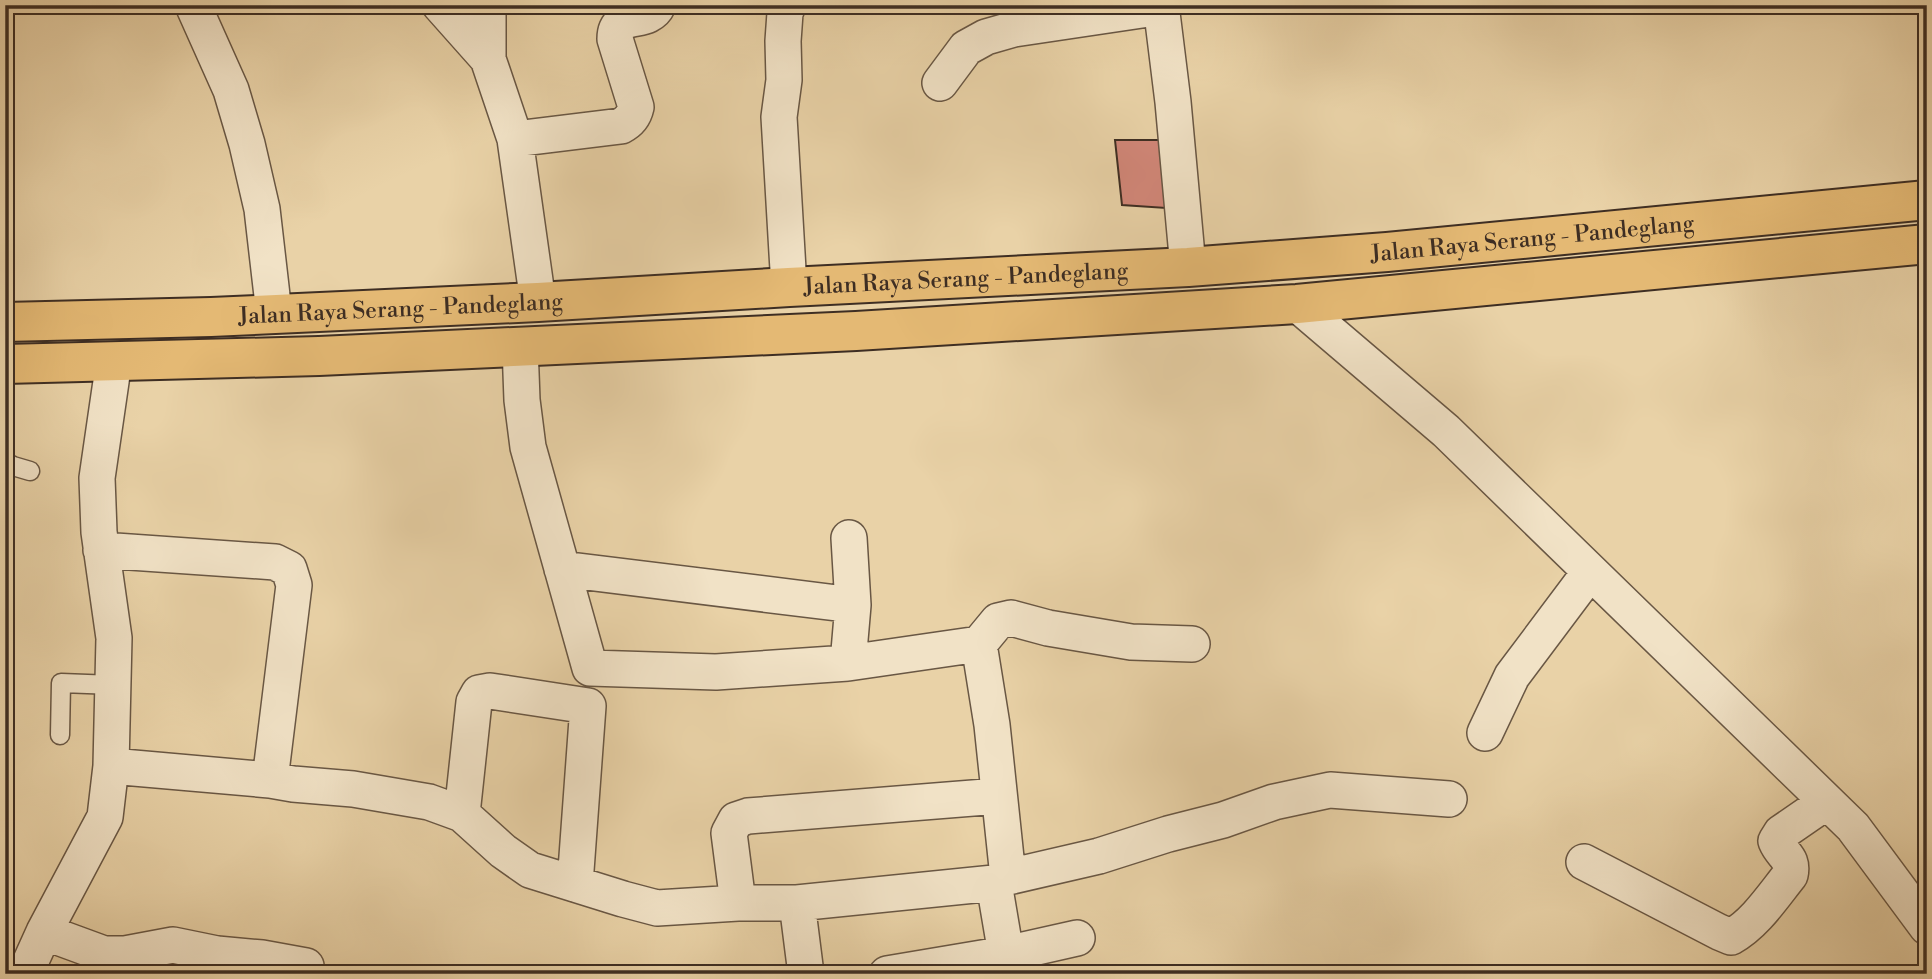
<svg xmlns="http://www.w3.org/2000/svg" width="1932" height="979" font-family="'Libre Bodoni',serif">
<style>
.building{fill:#d28779;stroke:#3e2e23;stroke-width:2}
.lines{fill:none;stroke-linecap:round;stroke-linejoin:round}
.lane-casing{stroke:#695744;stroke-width:21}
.street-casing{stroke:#695744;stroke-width:38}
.highway-casing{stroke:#3e2e23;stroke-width:42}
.lane{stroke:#f1e2c6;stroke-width:18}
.street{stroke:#f1e2c6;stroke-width:35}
.highway{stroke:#e4b974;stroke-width:38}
.labels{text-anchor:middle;stroke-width:6;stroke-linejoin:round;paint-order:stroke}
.street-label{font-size:23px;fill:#3e2e23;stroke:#f1e2c6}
</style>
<rect width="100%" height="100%" fill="#e9d2a7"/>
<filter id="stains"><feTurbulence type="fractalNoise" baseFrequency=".00286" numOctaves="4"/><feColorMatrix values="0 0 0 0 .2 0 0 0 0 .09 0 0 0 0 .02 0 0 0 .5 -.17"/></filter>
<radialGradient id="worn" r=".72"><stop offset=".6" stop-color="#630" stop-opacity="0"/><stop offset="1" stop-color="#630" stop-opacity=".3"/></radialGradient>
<path class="building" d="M1115,140H1162L1166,208L1122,205Z"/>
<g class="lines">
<defs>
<path id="lane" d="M5,462L13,466L30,471
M60,735L61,683L114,685"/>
<path id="street" d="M193,5L231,90L247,144L262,209L274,313
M440,5L488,59L515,139L538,302
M488,5V59
M788,5L785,13L783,41L784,80L779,117L789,287
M1161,5L1173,102L1188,267
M940,83L966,48L986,37L1014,29L1162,7
M515,139L621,126C629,122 634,116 636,107L615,39C615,9 648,27 658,5
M1297,304L1446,431L1853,827L1927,927
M520,346L522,400L528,447L590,668L716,672L848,663L979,644L992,725L1008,877
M101,550L275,562L289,569L294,585L270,780
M562,569L853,605
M979,644L998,621L1011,618L1048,628L1131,642L1192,644
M848,663L853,605L849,538
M1485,733L1512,676L1590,572
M111,766L270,780L293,784L353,789L429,802L462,814L503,851L530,870L623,899L657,908L738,903H797L994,883L1008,877L1099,856L1168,834L1223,820L1274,802L1330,790L1449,799
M462,814L474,702L479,693L490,691L588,706L575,884
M1584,862L1719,932L1731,937C1755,924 1773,896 1790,875C1794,857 1782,856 1776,841L1781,833L1826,802
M994,883L1006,954
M738,903L729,833L736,820L748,816L998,796
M797,903L806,974
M44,932L104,954H125L173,945L217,954L262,958L306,966
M25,974L44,932L105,817L111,766L114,638L99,532L97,478L114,361
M887,974L1006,954L1077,938"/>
<g id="highway">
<path id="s1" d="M5,322L211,317L538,302L789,287L1188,267L1387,252L1927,200"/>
<path d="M5,364L319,356L856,331L1297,304L1927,244"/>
</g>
</defs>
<use href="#lane" class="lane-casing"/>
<use href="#street" class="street-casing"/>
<use href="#highway" class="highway-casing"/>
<use href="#lane" class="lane"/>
<use href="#street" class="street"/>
<use href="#highway" class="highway"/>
</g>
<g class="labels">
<g class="street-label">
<text dy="8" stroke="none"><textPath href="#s1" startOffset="1530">Jalan Raya Serang - Pandeglang</textPath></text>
<text dy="8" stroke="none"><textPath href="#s1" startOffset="962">Jalan Raya Serang - Pandeglang</textPath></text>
<text dy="8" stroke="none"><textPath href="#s1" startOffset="396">Jalan Raya Serang - Pandeglang</textPath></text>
</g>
</g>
<rect width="1932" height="979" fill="none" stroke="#e9d2a7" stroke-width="28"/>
<rect x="7" y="7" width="1918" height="965" fill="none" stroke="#3e2e23" stroke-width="3.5"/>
<rect x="14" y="14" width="1904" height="951" fill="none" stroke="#3e2e23" stroke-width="2"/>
<rect width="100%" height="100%" filter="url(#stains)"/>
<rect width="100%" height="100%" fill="url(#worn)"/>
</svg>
